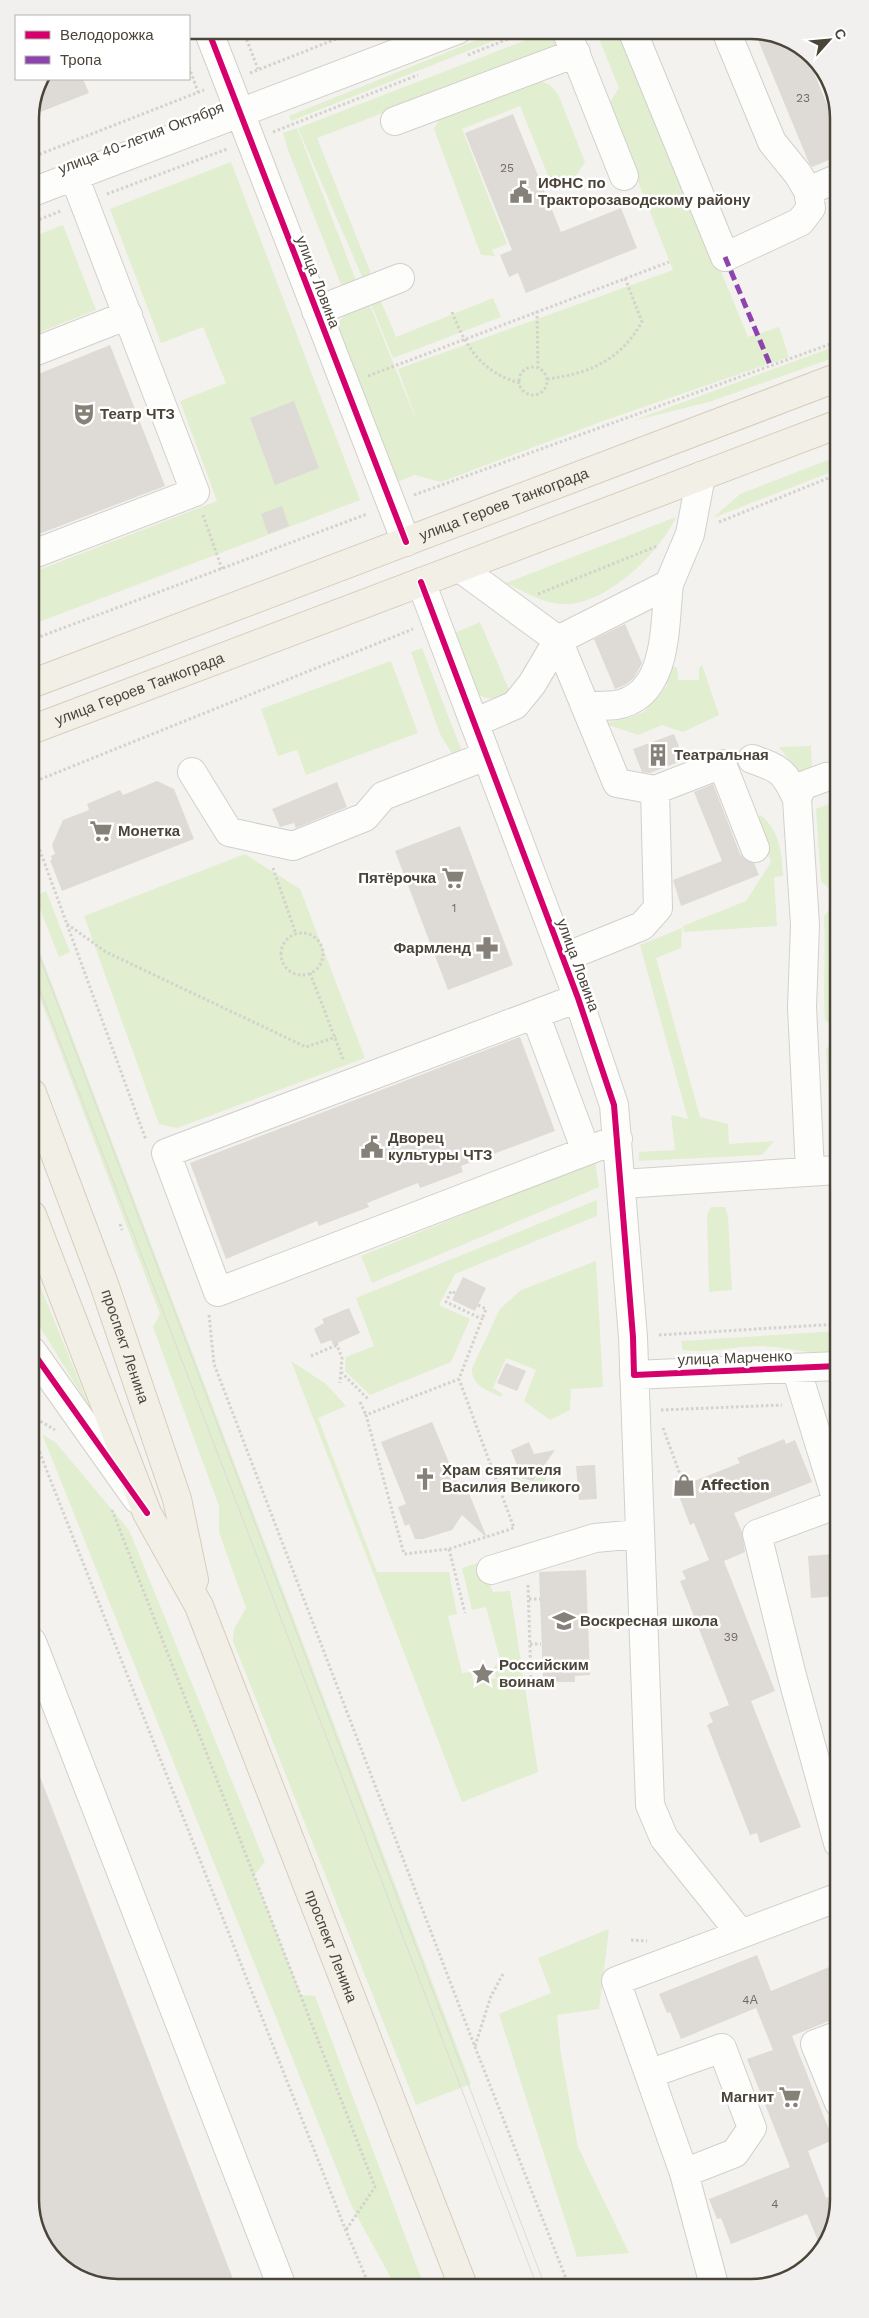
<svg xmlns="http://www.w3.org/2000/svg" width="869" height="2318" font-family="'Work Sans',sans-serif">
<style>
.green{fill:#e1eecf}
.building{fill:#dedbd6}
.lines{fill:none;stroke-linecap:round;stroke-linejoin:round}
.minor-casing{stroke:#d2d0cb;stroke-width:30}
.major-casing{stroke:#d6cebb;stroke-width:30}
.path{stroke:#d3d2cc;stroke-width:3;stroke-dasharray:2.5 2.5;stroke-linecap:butt}
.minor{stroke:#fdfdfc;stroke-width:28}
.major{stroke:#f2efe6;stroke-width:28}
.tram{stroke:#dbdbda;stroke-width:1}
.quiet{stroke:#8e44ad;stroke-width:5;stroke-dasharray:10 5;stroke-linecap:butt}
.cycleway-casing{stroke:#fff;stroke-width:9}
.cycleway{stroke:#d6006c;stroke-width:6}
.labels{text-anchor:middle;stroke-width:5;stroke-linejoin:round;paint-order:stroke}
.number-label{font-size:12px;fill:#706a61}
.street-label{font-size:15px;fill:#4b4439;stroke:#fff}
.poi-label{font-size:15px;font-weight:bold;fill:#4b4439;stroke:#fff;text-anchor:start}
.rim{fill:none;stroke:#4b4439;stroke-width:2.5}
</style>
<rect width="100%" height="100%" fill="#f4f2ee"/>
<path class="green" d="M502,30H521L291,121L289,116Z
M552,30H556L558,37L555,48L317,138L372,276L363,279L298,128Z
M583,30H622L748,337L779,327L789,357L603,421L441,482L415,475L397,482L335,326L351,308L368,300L418,425L398,369L673,270L608,105L619,88L598,36L587,39Z
M537,79L550,85L558,94L585,162L574,179L553,188L520,106L462,129L507,244L492,250L495,256L481,255L434,129L440,118Z
M297,128L357,283L342,287L288,150L283,133Z
M231,162L360,500L31,625V573L217,501L180,401L226,383L203,327L161,343L110,209Z
M63,225L96,310L30,336V238Z
M493,298L501,317L393,358L369,299H380L396,337Z
M836,346V357L709,402L632,421Z
M836,457V470L713,518L740,494Z
M676,517C660,552 611,600 570,604C546,606 526,592 506,583Z
M480,622L511,694C504,696 495,700 487,698C469,696 458,650 452,634Z
M422,648L461,749L452,754L440,734L411,652Z
M391,661L418,733L306,775L297,750L278,756L261,709Z
M702,665L719,715L683,732L662,725L638,735L603,723L628,718L644,712L667,686V667H677L678,680H699V668Z
M811,746L812,769L806,773L798,771L779,747Z
M837,801V888H829L821,882L816,809Z
M761,815C781,834 781,850 783,876L774,877L777,926L684,932L683,926L746,901L771,862L755,819Z
M245,854L300,889L365,1058L177,1128L159,1124L84,916Z
M46,891L70,952L59,957L35,896Z
M831,907H837V984L834,985L837,1027H833L825,1020C823,986 826,952 824,917Z
M682,928L681,948L656,958L700,1117L728,1124L729,1144L774,1141L764,1153L760,1155L639,1161V1152L675,1150L671,1115L688,1119L640,945Z
M31,929L471,2084L416,2105L233,1641L234,1629L246,1608L219,1532V1506L153,1327L160,1314L31,974Z
M833,1042H837V1143L831,1137L826,1049Z
M595,1161L599,1187L372,1283L361,1256Z
M597,1200V1216L455,1274L439,1305L470,1319L451,1362L370,1395L345,1371L346,1357L374,1346L356,1298Z
M711,1207H725L728,1217L732,1290L709,1292L707,1215Z
M596,1261L603,1387L571,1389L570,1410L550,1420L524,1401L536,1370L506,1358L493,1388L503,1394L501,1397C487,1390 471,1386 472,1368L500,1309L521,1290Z
M32,1266L90,1408L32,1314Z
M838,1331V1353C811,1355 786,1347 760,1346C734,1346 708,1354 682,1350V1341Z
M291,1361L326,1384L346,1406L318,1418L377,1572H449L457,1614L448,1616L462,1673L471,1672L474,1684L496,1678L494,1667L500,1659L486,1607L472,1610L462,1568L481,1562L493,1592L510,1591L538,1772L462,1802Z
M42,1434L56,1443L129,1530L265,1862L254,1875L301,1995L315,1996L424,2286L396,2287L352,2207Z
M547,1463L550,1470L542,1487L528,1491L516,1486L512,1477L518,1475L520,1480L533,1482L543,1471L541,1465Z
M609,1929L599,2009L557,2015L561,2054L578,2147L629,2253L577,2257L499,2014L551,1993L538,1958Z"/>
<path class="building" d="M754,30L805,50L836,127V157L812,167L809,163Z
M45,79H83L89,93L30,116Z
M513,114L561,232L621,208L637,248L526,293L518,273L509,277L500,255L512,250L465,133Z
M110,345L165,486L31,537V377Z
M294,401L319,468L275,485L250,418Z
M282,506L289,526L268,534L261,514Z
M625,624L642,663L634,678L625,685L615,689L594,639Z
M674,734L684,760L650,773L642,772L633,749Z
M157,781L174,789L194,839L62,891L50,860H52L51,856L55,854L52,845L63,820L89,810L87,804L120,790L123,795Z
M337,782L347,807L296,828L294,823L280,827L272,809Z
M713,784L740,854L746,860L754,863L759,875L681,906L673,880L722,861L694,792Z
M460,826L513,965L448,990L395,851Z
M520,1037L555,1131L461,1166L463,1172L420,1188L418,1183L367,1203L369,1207L319,1226L317,1221L226,1259L190,1163Z
M463,1277L486,1288L475,1311L452,1300Z
M349,1308L360,1333L333,1345L331,1340L321,1344L314,1329L324,1323L322,1319Z
M506,1363L526,1371L517,1391L497,1383Z
M432,1422L458,1484L464,1481L487,1538L462,1515L452,1530L423,1539H415L409,1524L405,1526L398,1507L406,1504L381,1442Z
M784,1439L786,1444L795,1440L812,1482L734,1513L742,1532L745,1552L724,1561L775,1691L751,1701L801,1827L760,1843L757,1833L750,1835L707,1725L713,1722L709,1713L729,1705L680,1581L686,1579L682,1571L709,1560L694,1523L690,1525L676,1488L740,1463L737,1458Z
M529,1442L534,1454L555,1450L533,1481L522,1478L511,1450Z
M595,1465L597,1499L579,1500L576,1466Z
M834,1554L837,1596L811,1598L808,1556Z
M586,1570L590,1675L575,1676V1682H556V1677H543L539,1572Z
M32,1761H34L236,2287L112,2288L60,2266L33,2223Z
M757,1955L771,1991L839,1963V2017L792,2036L833,2140L808,2151L826,2198L839,2194V2200L822,2251L807,2214L731,2244L721,2218L717,2219L709,2199L790,2167L747,2059L773,2050L756,2008L681,2039L670,2012L667,2013L659,1994Z"/>
<g class="lines">
<defs>
<path id="minor" d="M208,30L406,542
M566,30L624,176
M632,30L725,257L800,222L811,208L808,191L798,174L772,142L728,36V30
M395,121L576,53
M808,191L836,179
M30,193L457,30
M316,311L400,278
M31,353L128,315
M31,555L195,492L74,176
M460,568L558,640L669,584L690,534L701,476
M421,582L578,998L614,1105L633,1337L650,1805L664,1838L741,1934
M558,640L617,783L655,790L722,764L755,848
M585,706C595,706 606,706 616,705C669,696 664,625 669,584
M474,723L515,705L532,684L558,640
M752,759C781,769 784,771 797,799
M192,772L229,832L293,846L365,817L383,796L486,756
M563,958L642,926L658,908L655,790
M578,998L166,1153L218,1292L618,1139
M535,1014L586,1151
M810,1171L802,1007L805,925L797,799L802,786L826,777L837,776
M622,1184L837,1170
M32,1351L137,1499
M796,1368L838,1504
M634,1375L838,1366
M838,1504L757,1534L792,1676L838,1843
M491,1570L595,1538L639,1534
M32,1642L282,2287
M839,2035L815,2044L839,2103
M649,2074L722,2048L752,2128L735,2153L684,2173
M714,2285L684,2173L616,1981L839,1897"/>
<g id="major">
<path id="s1" d="M31,684L836,378"/>
<path id="s2" d="M31,730L836,425"/>
<path id="s3" d="M32,1093L104,1284L177,1499L194,1580"/>
<path id="s4" d="M32,1215L147,1513L199,1606L463,2286"/>
</g>
</defs>
<use href="#minor" class="minor-casing"/>
<use href="#major" class="major-casing"/>
<path class="path" d="M243,30L258,69
M468,55L530,30
M189,67L198,92
M250,73L359,30
M273,132L418,75
M30,158L204,90
M107,194L227,149
M30,223L61,211
M537,311L538,368
M452,312C465,346 482,373 520,383
M519 381a14 14 0 1 1 28 0a14 14 0 1 1-28 0Z
M368,376L669,262
M547,379C591,373 619,361 642,322L625,278
M414,495L836,342
M203,515L222,569
M719,522L836,475
M538,594L657,546
M31,640L367,514
M31,783L413,629
M31,826L146,1140
M31,848L38,845
M273,868L296,934
M67,924L106,952L306,1047L336,1037
M281 954a21 21 0 1 1 42 0a21 21 0 1 1-42 0Z
M310,973L343,1059
M120,1224L122,1230
M455,1293L451,1291L446,1302L482,1319L459,1379L514,1528L449,1549L404,1554L366,1415L459,1379
M478,1305L486,1309L482,1319
M209,1315L214,1364L475,2047L569,2286
M659,1335L838,1324
M336,1343L342,1358L340,1383
M311,1356L337,1345
M341,1372L368,1399
M360,1402L366,1415
M661,1410L782,1405
M32,1416L55,1430
M663,1428L684,1485
M32,1433L346,2231L370,2287
M112,1510L375,2187L346,2230
M449,1549L465,1613
M528,1585L531,1680L559,1679
M529,1599H540
M530,1644H541
M631,1940L647,1941
M475,2046L491,1996L503,1974"/>
<use href="#minor" class="minor"/>
<use href="#major" class="major"/>
<path class="tram" d="M31,934L545,2286
M31,967L537,2286"/>
<path class="quiet" d="M725,257L771,367"/>
<defs>
<path id="cycleway" d="M208,30L406,542
M421,582L578,998L614,1105L633,1337L634,1375L838,1366
M32,1351L147,1513"/>
</defs>
<use href="#cycleway" class="cycleway-casing"/>
<use href="#cycleway" class="cycleway"/>
</g>
<defs>
<symbol id="civic-bare" viewBox="-9 -9 18 18"><path d="M-.6-6.5H3V-4.5H.6V-3L4-1V1h2V6H-6V1h2V-1L-.6-3ZM-1.2 2.5V6h2.4V2.5Z" fill="#868178" stroke="#fff" stroke-width="2.5" paint-order="stroke"/></symbol>
<symbol id="theatre-bare" viewBox="-9 -9 18 18"><path d="M-5-5.5Q0-4 5-5.5V0Q5 5 0 6Q-5 5-5 0ZM-3.3-2.5H-1v1.5H-3.3ZM1-2.5H3.3v1.5H1ZM-2.8 1Q0 5.5 2.8 1Z" fill="#868178" stroke="#fff" stroke-width="2.5" paint-order="stroke"/></symbol>
<symbol id="building-bare" viewBox="-9 -9 18 18"><path d="M-4-6H4V6H1V3H-1V6H-4ZM-2.5-4.3h1.7v1.8h-1.7ZM.8-4.3h1.7v1.8H.8ZM-2.5-1h1.7V.8h-1.7ZM.8-1h1.7V.8H.8Z" fill="#868178" stroke="#fff" stroke-width="2.5" paint-order="stroke"/></symbol>
<symbol id="supermarket-bare" viewBox="-9 -9 18 18"><path d="M-6-5.5h2.5l.6 2H6L4.5 2H-2.5L-4.4-4H-6ZM-1.5 3.2a1.3 1.3 0 1 0 .1 0ZM3 3.2a1.3 1.3 0 1 0 .1 0Z" fill="#868178" stroke="#fff" stroke-width="2.5" paint-order="stroke"/></symbol>
<symbol id="pharmacy-bare" viewBox="-9 -9 18 18"><path d="M-2-6h4v4h4v4h-4v4h-4v-4h-4v-4h4Z" fill="#868178" stroke="#fff" stroke-width="2.5" paint-order="stroke"/></symbol>
<symbol id="church-bare" viewBox="-9 -9 18 18"><path d="M-1.2-6h2.4v3.5h3.3v2.4h-3.3V6h-2.4V-.1h-3.3v-2.4h3.3Z" fill="#868178" stroke="#fff" stroke-width="2.5" paint-order="stroke"/></symbol>
<symbol id="shop-bare" viewBox="-9 -9 18 18"><path d="M-5-2.5h2.3a2.7 3.5 0 0 1 5.4 0H5L5.5 6h-11ZM-1.5-2.5h3a1.5 2.3 0 0 0-3 0Z" fill="#868178" stroke="#fff" stroke-width="2.5" paint-order="stroke"/></symbol>
<symbol id="school-bare" viewBox="-9 -9 18 18"><path d="M0-5L7-2L0 1L-7-2ZM-4 1L0 2.5L4 1V4Q0 6-4 4Z" fill="#868178" stroke="#fff" stroke-width="2.5" paint-order="stroke"/></symbol>
<symbol id="sight-bare" viewBox="-9 -9 18 18"><path d="M0-6L1.8-2.2L6-1.7L2.9 1.2L3.7 5.4L0 3.3L-3.7 5.4L-2.9 1.2L-6-1.7L-1.8-2.2Z" fill="#868178" stroke="#fff" stroke-width="2.5" paint-order="stroke"/></symbol>
</defs>
<g fill-rule="evenodd">
<use href="#civic-bare" x="505" y="176" width="32" height="32"/>
<use href="#theatre-bare" x="68" y="398" width="32" height="32"/>
<use href="#building-bare" x="642" y="739" width="32" height="32"/>
<use href="#supermarket-bare" x="85" y="815" width="32" height="32"/>
<use href="#supermarket-bare" x="437" y="862" width="32" height="32"/>
<use href="#pharmacy-bare" x="471" y="932" width="32" height="32"/>
<use href="#civic-bare" x="356" y="1131" width="32" height="32"/>
<use href="#church-bare" x="409" y="1463" width="32" height="32"/>
<use href="#shop-bare" x="668" y="1469" width="32" height="32"/>
<use href="#school-bare" x="548" y="1605" width="32" height="32"/>
<use href="#sight-bare" x="467" y="1658" width="32" height="32"/>
<use href="#supermarket-bare" x="774" y="2081" width="32" height="32"/>
</g>
<g class="labels">
<g class="number-label">
<text x="803" y="102">23</text>
<text x="507" y="172">25</text>
<text x="454" y="912">1</text>
<text x="731" y="1641">39</text>
<text x="750" y="2004">4А</text>
<text x="775" y="2208">4</text>
</g>
<g class="street-label">
<text transform="translate(141 138) rotate(-21)" y="5">улица 40-летия Октября</text>
<text transform="translate(318 282) rotate(69)" y="5">улица Ловина</text>
<text dy="5" stroke="none"><textPath href="#s1" startOffset="506">улица Героев Танкограда</textPath></text>
<text dy="5" stroke="none"><textPath href="#s2" startOffset="116">улица Героев Танкограда</textPath></text>
<text transform="translate(578 965) rotate(70)" y="5">улица Ловина</text>
<text dy="5" stroke="none"><textPath href="#s3" startOffset="270">проспект Ленина</textPath></text>
<text transform="translate(735 1358) rotate(-2)" y="5">улица Марченко</text>
<text dy="5" stroke="none"><textPath href="#s4" startOffset="791">проспект Ленина</textPath></text>
</g>
<g class="poi-label">
<text x="538" y="188">ИФНС по<tspan x="538" dy="17">Тракторозаводскому району</tspan></text>
<text x="100" y="419">Театр ЧТЗ</text>
<text x="674" y="760">Театральная</text>
<text x="118" y="836">Монетка</text>
<text x="436" y="883" text-anchor="end">Пятёрочка</text>
<text x="471" y="953" text-anchor="end">Фармленд</text>
<text x="388" y="1143">Дворец<tspan x="388" dy="17">культуры ЧТЗ</tspan></text>
<text x="442" y="1475">Храм святителя<tspan x="442" dy="17">Василия Великого</tspan></text>
<text x="701" y="1490">Affection</text>
<text x="580" y="1626">Воскресная школа</text>
<text x="499" y="1670">Российским<tspan x="499" dy="17">воинам</tspan></text>
<text x="774" y="2102" text-anchor="end">Магнит</text>
</g>
</g>
<path d="M0 0H869V2318H0ZM118 39H751A79 79 0 0 1 830 118V2200A79 79 0 0 1 751 2279H118A79 79 0 0 1 39 2200V118A79 79 0 0 1 118 39Z" fill="#f1f0ef" fill-rule="evenodd"/>
<path class="rim" d="M118 39H751A79 79 0 0 1 830 118V2200A79 79 0 0 1 751 2279H118A79 79 0 0 1 39 2200V118A79 79 0 0 1 118 39Z"/>
<rect x="15" y="15" width="175" height="65" fill="#ffffff" stroke="#b7b4b0"/>
<rect x="25" y="31" width="25" height="8" fill="#d6006c" stroke="#b7b4b0"/>
<text x="60" y="40" font-size="15" fill="#4b4439">Велодорожка</text>
<rect x="25" y="56" width="25" height="8" fill="#8e44ad" stroke="#b7b4b0"/>
<text x="60" y="65" font-size="15" fill="#4b4439">Тропа</text>
<g transform="translate(829 40) rotate(63)" stroke="#ffffff" stroke-width="4" paint-order="stroke">
<path d="M0-4L9 19L0 12L-9 19Z" fill="#4b4439"/>
<text y="-8" font-size="14" font-weight="bold" text-anchor="middle" fill="#4b4439">С</text>
</g>
</svg>
